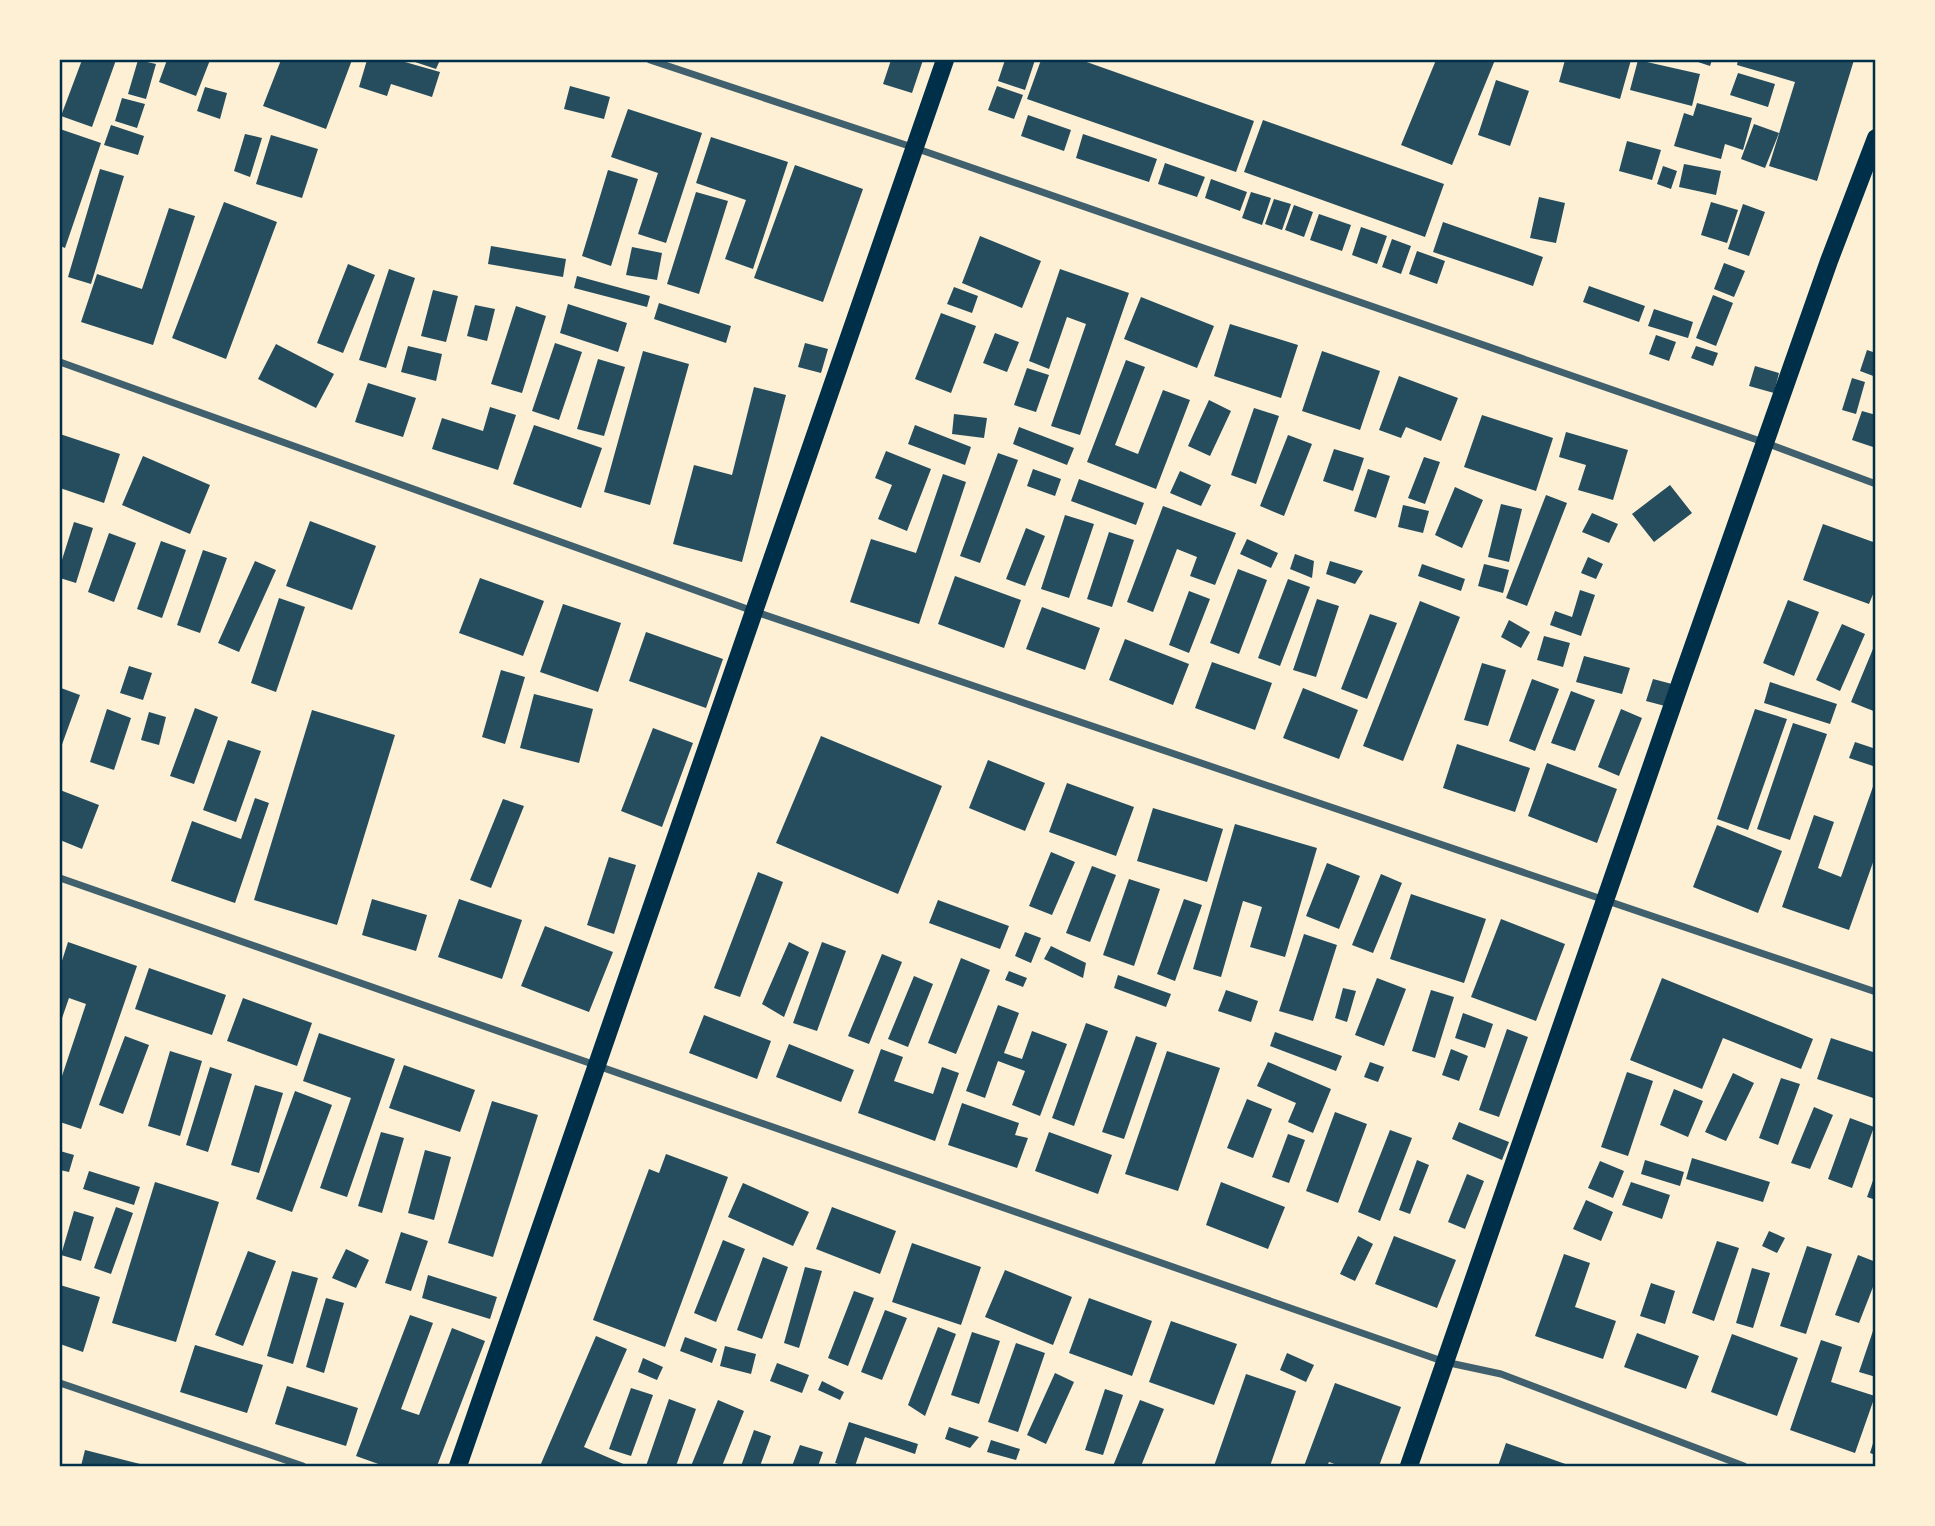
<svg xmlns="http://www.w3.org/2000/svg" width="1935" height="1526" font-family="'Fira Sans',sans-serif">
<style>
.building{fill:#264d5e}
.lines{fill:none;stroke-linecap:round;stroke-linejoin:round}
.minor{stroke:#3f606c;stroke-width:7}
.primary{stroke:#003049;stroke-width:18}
.neatline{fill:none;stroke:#003049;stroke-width:2.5}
</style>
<rect width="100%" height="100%" fill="#fdf0d5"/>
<path class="building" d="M82,60H116L92,127L61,116Z
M138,60L156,64L146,99L128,94Z
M167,60H210L196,96L159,82Z
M281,60H352L326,129L263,106Z
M367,60H398L440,72L432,97L391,84L387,96L359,87Z
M409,60H440L436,69Z
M891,60H923L912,93L883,84Z
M1005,60H1035L1025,90L998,81Z
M1041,60H1081L1254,121L1236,172L1027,99Z
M1436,60H1495L1452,165L1401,145Z
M1565,60H1631L1620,99L1559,82Z
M1638,60L1700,74L1692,106L1630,90Z
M1692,60H1712L1710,66Z
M1738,60H1854L1817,181L1769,166L1795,82L1737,65Z
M1738,73L1775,84L1768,107L1730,95Z
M1496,80L1529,91L1510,146L1478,135Z
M570,86L610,97L604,119L564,109Z
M997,86L1023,95L1014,119L988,110Z
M205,87L227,93L220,119L197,111Z
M122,98L145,104L137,128L115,121Z
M1697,103L1752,118L1743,150L1725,144L1721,159L1674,146L1684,113L1693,116Z
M628,109L702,133L666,243L638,234L658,173L611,157Z
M1028,115L1071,130L1064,151L1021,136Z
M1263,120L1444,184L1425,237L1244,172Z
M1754,124L1779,133L1765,168L1741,159Z
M111,125L144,136L138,155L104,145Z
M60,129L101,143L65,248L60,246Z
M245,134L262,138L250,177L234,171Z
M1083,134L1157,159L1149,182L1076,158Z
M271,135L318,149L302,198L256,184Z
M711,137L788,162L753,269L725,259L746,200L696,183Z
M1627,141L1661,150L1652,180L1619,171Z
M1165,163L1205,177L1197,197L1158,184Z
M1684,164L1721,171L1716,195L1679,187Z
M795,165L863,189L823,302L754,278Z
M1663,166L1677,171L1671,189L1657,184Z
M100,169L124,176L91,284L68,277Z
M608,170L638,179L611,266L582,256Z
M1211,179L1247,192L1240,211L1205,198Z
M696,192L728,201L699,294L667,284Z
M1251,192L1271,198L1262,225L1242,218Z
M1539,197L1565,203L1556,243L1530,238Z
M1274,199L1291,204L1282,230L1265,224Z
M224,202L277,222L226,359L172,338Z
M1711,202L1738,210L1727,243L1701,235Z
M1743,204L1765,212L1749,256L1728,249Z
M1294,205L1313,212L1304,237L1285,230Z
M169,208L195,216L153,345L81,322L97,274L142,289Z
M1319,214L1351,225L1342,251L1310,240Z
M1443,222L1543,257L1533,286L1433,252Z
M1361,227L1387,236L1377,264L1352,255Z
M980,236L1041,261L1022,308L962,283Z
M1392,239L1411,246L1401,274L1382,267Z
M491,246L566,259L563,277L488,264Z
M632,247L662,253L657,280L626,275Z
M1417,251L1445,261L1437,284L1409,274Z
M1724,263L1745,271L1734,297L1714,289Z
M348,264L375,275L343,353L317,343Z
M389,269L415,278L386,368L359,360Z
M1060,269L1129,293L1080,435L1051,426L1086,324L1067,317L1049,369L1029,361Z
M577,276L650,296L647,307L574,288Z
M1589,286L1645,306L1639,322L1583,302Z
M954,287L978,296L972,313L947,304Z
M433,290L458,296L446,342L421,336Z
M1713,295L1733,303L1716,346L1696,338Z
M1141,297L1214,326L1197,368L1124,339Z
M659,303L731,326L726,343L654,319Z
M568,304L627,323L618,352L560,333Z
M475,305L495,309L487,341L467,336Z
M516,306L546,316L522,393L491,384Z
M1654,309L1693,322L1688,338L1648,326Z
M941,313L976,326L951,393L915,379Z
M1230,324L1298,345L1281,398L1214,376Z
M995,333L1019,342L1007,372L983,363Z
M1656,335L1676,342L1669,361L1649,354Z
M555,343L582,352L559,420L532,411Z
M805,343L828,349L821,373L798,367Z
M276,344L334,374L316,408L258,379Z
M408,346L442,354L436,381L401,372Z
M1696,346L1718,353L1713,366L1691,358Z
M1867,350L1876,353V377L1860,371Z
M643,351L689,364L650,505L604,492Z
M1322,351L1380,371L1360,430L1302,411Z
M598,359L625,367L604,436L577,429Z
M1126,360L1145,367L1115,445L1138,454L1163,390L1190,400L1156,489L1087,462Z
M1755,366L1779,373L1774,393L1749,386Z
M1027,368L1049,375L1036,412L1014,405Z
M1399,376L1458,398L1441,441L1406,427L1401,438L1379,430Z
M1852,378L1865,382L1856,414L1842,410Z
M368,383L416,398L403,437L355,422Z
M754,387L786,395L742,562L673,544L694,465L732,475Z
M1209,400L1231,411L1210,456L1188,446Z
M490,407L516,415L498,470L432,449L442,418L483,431Z
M1254,408L1279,416L1256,484L1231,475Z
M1862,411L1876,415V448L1852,440Z
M954,414L987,418L984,438L952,434Z
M1482,415L1553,438L1536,491L1464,467Z
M534,425L602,448L581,508L513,484Z
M915,425L971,447L965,465L908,444Z
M1019,427L1074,448L1067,465L1013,444Z
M1566,432L1628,450L1613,500L1578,490L1586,465L1559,457Z
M60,434L120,454L104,503L60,488Z
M1288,435L1312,444L1284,516L1260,506Z
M1334,449L1364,458L1353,491L1323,481Z
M886,451L931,469L907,531L878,519L892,485L875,478Z
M998,453L1018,460L980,563L960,556Z
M143,456L210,485L190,534L122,505Z
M1424,457L1440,462L1425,504L1408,498Z
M1033,469L1061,479L1055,496L1027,486Z
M1368,469L1390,476L1376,518L1354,511Z
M1180,471L1211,485L1201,506L1170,493Z
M943,474L966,482L919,624L850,602L871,539L916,553Z
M1079,479L1144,503L1136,525L1071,501Z
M1670,485L1692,513L1654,542L1632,514Z
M1455,487L1483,500L1462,548L1435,535Z
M1546,495L1567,503L1527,606L1506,598Z
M1501,504L1522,509L1509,562L1488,557Z
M1403,505L1429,511L1423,533L1398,527Z
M1163,506L1236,533L1215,585L1190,576L1197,557L1177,549L1153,612L1127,602Z
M1592,513L1618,524L1609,543L1582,532Z
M1065,515L1094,524L1069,598L1041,589Z
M310,521L376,546L352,610L286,586Z
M74,522L93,528L76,583L60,578V566Z
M1823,524L1876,543V587L1869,604L1803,580Z
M1026,528L1045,536L1025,586L1006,579Z
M1109,532L1134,540L1112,607L1087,599Z
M109,533L136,543L114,602L88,592Z
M1247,539L1278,553L1271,568L1240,554Z
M161,541L186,550L162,618L137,609Z
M203,550L227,558L200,633L177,625Z
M1295,554L1314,561L1312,578L1290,569Z
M1588,557L1603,564L1596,579L1581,573Z
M255,561L276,570L239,652L218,643Z
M1330,561L1363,571L1355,584L1326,574Z
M1422,564L1465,579L1461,591L1418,576Z
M1484,564L1509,570L1503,593L1478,586Z
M1238,569L1267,580L1239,654L1210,643Z
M955,576L1021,600L1004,648L938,624Z
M480,578L544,601L523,656L459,633Z
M1288,579L1310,587L1280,666L1258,658Z
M1580,590L1595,595L1581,636L1550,625L1555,611L1572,617Z
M1189,591L1210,599L1189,653L1169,645Z
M279,598L305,607L276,692L251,683Z
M1317,599L1339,606L1316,677L1293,670Z
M1788,600L1819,612L1794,676L1763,663Z
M1420,601L1460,617L1403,761L1363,746Z
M563,604L621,623L598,692L540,672Z
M1042,607L1100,628L1085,670L1026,649Z
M1370,614L1397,623L1367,699L1341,689Z
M1509,620L1530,632L1521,648L1501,637Z
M1842,624L1865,634L1840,691L1816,680Z
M646,632L723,659L706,708L629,681Z
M1544,636L1570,643L1563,667L1537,660Z
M1125,639L1189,664L1173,705L1109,680Z
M1875,644H1876V712L1851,702Z
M1584,656L1630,668L1622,694L1576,682Z
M1212,662L1272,683L1255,730L1195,708Z
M1482,663L1506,670L1488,726L1464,720Z
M129,666L152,673L143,700L120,693Z
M501,670L525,677L505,744L482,737Z
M1532,679L1559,689L1535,751L1509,741Z
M1653,679L1672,684L1665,706L1646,701Z
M1770,682L1837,704L1830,724L1764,703Z
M61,688L80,695L60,750V691Z
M1303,688L1358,710L1339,759L1283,738Z
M1571,691L1595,700L1575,751L1551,743Z
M534,694L593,709L579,763L520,748Z
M195,708L218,717L194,784L170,776Z
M107,709L131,718L114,770L90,762Z
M1621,709L1642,718L1619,776L1598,767Z
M1755,709L1787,719L1748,830L1717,819Z
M312,710L395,735L337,925L254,900Z
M149,712L166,717L159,745L141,740Z
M1793,723L1827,734L1790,840L1757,829Z
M653,728L693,743L662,827L621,811Z
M821,736L942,786L898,894L776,843Z
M228,740L261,751L236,822L203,810Z
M1855,742L1876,749V767L1849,758Z
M1457,744L1530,768L1515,812L1443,788Z
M988,760L1045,783L1025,831L969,808Z
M1547,763L1617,789L1597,843L1528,816Z
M1875,781L1876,854L1849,930L1782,907L1814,815L1834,822L1818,868L1841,877Z
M1067,783L1134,807L1116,856L1049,832Z
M60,790L99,805L82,849L60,840Z
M255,798L269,803L235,903L171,881L192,821L241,839Z
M503,799L524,806L491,888L470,880Z
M1153,808L1223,829L1207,882L1137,861Z
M1235,824L1317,848L1285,957L1250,947L1262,907L1243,901L1221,977L1193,969Z
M1717,825L1782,851L1758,913L1693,887Z
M1051,852L1075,862L1052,915L1029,906Z
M609,857L636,865L614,934L587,925Z
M1327,863L1360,876L1339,929L1306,916Z
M1092,866L1116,875L1090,942L1066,933Z
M758,872L783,882L740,997L714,988Z
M1381,874L1402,883L1373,953L1352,945Z
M1129,879L1160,889L1134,966L1103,955Z
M1411,894L1486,919L1464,983L1390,959Z
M372,899L427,915L416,951L362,935Z
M459,899L522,920L502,979L438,957Z
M1184,899L1202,905L1175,981L1157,974Z
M938,900L1009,926L1000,949L929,923Z
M1501,919L1565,944L1536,1021L1471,997Z
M545,926L613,952L589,1012L521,986Z
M1025,932L1041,938L1031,963L1015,956Z
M1304,934L1337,945L1313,1021L1279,1011Z
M68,942L137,966L81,1129L60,1122V1082L86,1004L69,998L60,1024V967Z
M789,942L809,952L784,1017L762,1004Z
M822,942L846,951L817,1031L793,1023Z
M1051,946L1086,963L1083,978L1044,959Z
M882,954L902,962L869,1044L848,1036Z
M961,958L990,970L956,1054L928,1043Z
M149,968L226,995L212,1035L135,1009Z
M1009,971L1027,978L1023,987L1005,980Z
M1118,975L1171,994L1166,1007L1114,988Z
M914,976L933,984L908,1047L888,1039Z
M1377,978L1406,989L1384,1046L1355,1035Z
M1662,978L1813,1039L1801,1069L1723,1038L1702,1089L1630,1060Z
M1343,988L1356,991L1347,1022L1335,1018Z
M1226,990L1258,1001L1251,1022L1218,1011Z
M1431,990L1454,997L1435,1058L1412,1051Z
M243,998L312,1023L297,1066L227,1041Z
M998,1005L1019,1013L1004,1053L1022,1059L1032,1031L1067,1044L1040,1116L1012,1105L1025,1071L998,1061L985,1098L966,1091Z
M1463,1013L1493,1024L1485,1048L1455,1038Z
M704,1015L771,1041L757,1079L689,1053Z
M1086,1023L1108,1031L1074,1126L1052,1118Z
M1507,1029L1528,1037L1499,1117L1479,1110Z
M1275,1032L1342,1056L1336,1071L1270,1046Z
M319,1033L395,1059L347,1197L320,1188L351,1098L303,1081Z
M125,1036L149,1045L123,1114L99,1105Z
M1136,1036L1157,1043L1124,1139L1102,1132Z
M1831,1038L1876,1053V1099L1817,1079Z
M789,1044L854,1070L841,1102L776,1077Z
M881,1049L903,1057L894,1081L933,1094L942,1067L959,1073L935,1141L858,1113Z
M1451,1049L1468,1056L1459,1081L1442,1075Z
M170,1051L202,1061L180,1136L148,1126Z
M1167,1051L1220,1068L1178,1191L1125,1174Z
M1268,1062L1331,1089L1313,1133L1288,1122L1296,1103L1257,1086Z
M1370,1062L1384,1067L1378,1082L1364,1077Z
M404,1065L475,1090L460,1132L389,1108Z
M210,1067L232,1074L208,1152L186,1145Z
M1627,1072L1653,1081L1628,1156L1601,1147Z
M1733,1073L1754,1083L1726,1141L1705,1132Z
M1781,1078L1800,1084L1778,1145L1759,1138Z
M255,1085L283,1093L259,1173L231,1165Z
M1674,1089L1703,1101L1688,1137L1660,1125Z
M295,1091L332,1105L292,1212L256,1199Z
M1247,1099L1272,1109L1253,1158L1227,1148Z
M492,1101L538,1115L493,1257L448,1243Z
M962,1103L1019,1123L1015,1135L1028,1138L1017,1168L948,1145Z
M1814,1107L1833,1115L1810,1169L1791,1163Z
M1335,1112L1367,1124L1338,1203L1306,1191Z
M1850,1118L1874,1127L1852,1188L1828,1179Z
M1459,1122L1509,1142L1502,1160L1452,1139Z
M1390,1130L1412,1138L1380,1221L1358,1212Z
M381,1132L404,1138L382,1213L358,1206Z
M1049,1132L1112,1155L1098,1194L1035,1171Z
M1288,1134L1305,1140L1289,1183L1272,1177Z
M425,1150L451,1157L434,1220L408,1213Z
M60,1151L74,1155L69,1172L60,1170Z
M666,1154L728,1177L665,1347L593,1320L649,1169L659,1173Z
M1692,1158L1770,1182L1763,1202L1686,1179Z
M1417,1160L1429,1165L1410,1214L1399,1210Z
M1645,1160L1684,1172L1680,1186L1641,1174Z
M1600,1161L1624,1171L1613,1198L1588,1188Z
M89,1171L140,1187L134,1205L83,1189Z
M1467,1174L1484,1181L1465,1229L1448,1222Z
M1875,1175H1876V1200L1867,1197Z
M155,1182L219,1202L176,1342L112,1323Z
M1221,1182L1285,1207L1268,1249L1206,1225Z
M1631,1182L1670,1195L1662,1219L1622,1205Z
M743,1183L809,1212L793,1246L728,1217Z
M1586,1200L1613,1212L1601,1241L1573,1229Z
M116,1207L133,1213L111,1274L94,1268Z
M832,1207L896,1231L880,1274L816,1249Z
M74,1211L94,1217L81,1261L61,1255Z
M1769,1231L1785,1238L1777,1253L1762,1246Z
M401,1232L428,1241L411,1291L385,1283Z
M1358,1236L1373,1244L1355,1281L1340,1274Z
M1394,1236L1456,1260L1437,1308L1375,1284Z
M723,1240L745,1249L716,1322L694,1313Z
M1717,1241L1739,1248L1714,1321L1692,1313Z
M912,1243L981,1267L961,1325L892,1302Z
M1807,1246L1832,1254L1806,1334L1780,1326Z
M346,1249L369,1260L356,1288L332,1278Z
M248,1251L276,1261L243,1346L215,1335Z
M1564,1254L1590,1263L1575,1307L1616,1321L1603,1359L1535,1336Z
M1858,1255L1876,1262V1287H1873L1859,1323L1835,1315Z
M763,1257L788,1267L762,1339L737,1330Z
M805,1267L822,1271L799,1348L784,1343Z
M1752,1268L1770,1273L1753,1328L1736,1323Z
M1005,1270L1072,1297L1053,1345L985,1317Z
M292,1271L318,1278L293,1364L267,1356Z
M428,1275L497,1297L490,1319L422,1298Z
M1651,1283L1675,1291L1665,1324L1640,1316Z
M60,1285L100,1297L83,1352L60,1344Z
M854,1291L874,1298L848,1366L828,1358Z
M326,1298L344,1303L324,1373L306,1367Z
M1089,1298L1152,1321L1132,1376L1069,1353Z
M885,1310L907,1318L882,1380L861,1372Z
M410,1315L433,1323L401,1409L419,1415L452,1328L485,1341L437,1466H384L356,1456Z
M1171,1321L1237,1344L1214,1405L1149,1382Z
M1875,1325H1876V1377L1859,1372Z
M938,1327L956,1334L925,1416L908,1405Z
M972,1332L1000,1341L979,1404L951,1395Z
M1637,1333L1699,1356L1686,1389L1624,1367Z
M1732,1334L1798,1358L1777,1416L1711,1392Z
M596,1336L627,1349L584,1447L628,1466H540Z
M685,1337L717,1349L712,1363L680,1351Z
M1821,1340L1842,1347L1831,1382L1875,1396L1855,1453L1790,1430Z
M1016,1343L1045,1353L1018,1432L988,1422Z
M195,1345L263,1365L247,1413L180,1392Z
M725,1346L756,1354L751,1374L720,1366Z
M1287,1353L1314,1365L1306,1382L1280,1370Z
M643,1358L663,1367L657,1380L638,1372Z
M777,1363L809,1375L802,1393L770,1381Z
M1055,1373L1074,1382L1046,1444L1027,1435Z
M1246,1374L1296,1391L1270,1466H1214Z
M822,1381L844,1392L840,1400L818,1390Z
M1335,1383L1401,1407L1379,1466H1340L1329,1462L1327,1466H1304Z
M287,1386L358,1408L346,1446L275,1424Z
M631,1388L653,1395L631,1456L609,1449Z
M1105,1389L1123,1395L1103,1455L1085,1450Z
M669,1399L696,1409L676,1466H646Z
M718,1400L744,1411L722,1466H691Z
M1140,1400L1164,1409L1141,1466H1113Z
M849,1422L918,1444L915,1454L865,1437L855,1466H845L835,1463Z
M949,1427L979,1437L970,1448L945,1439Z
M754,1430L771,1436L760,1466H741Z
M1875,1437L1876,1438V1455L1870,1453Z
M991,1440L1020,1449L1016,1460L987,1452Z
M1506,1443L1571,1466H1498Z
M800,1445L823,1452L818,1466H792Z
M85,1450L148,1466H81Z"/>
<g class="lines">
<path class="minor" d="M650,60L915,148L1766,443L1876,484
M60,362L753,611L1876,992
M60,878L1445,1362L1501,1374L1744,1466
M60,1383L303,1466"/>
<path class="primary" d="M458,1466L945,60
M1409,1466L1681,681L1829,261L1876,138"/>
</g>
<rect width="1935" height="1526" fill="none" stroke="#fdf0d5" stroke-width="122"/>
<rect x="61" y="61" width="1813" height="1404" class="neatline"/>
</svg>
